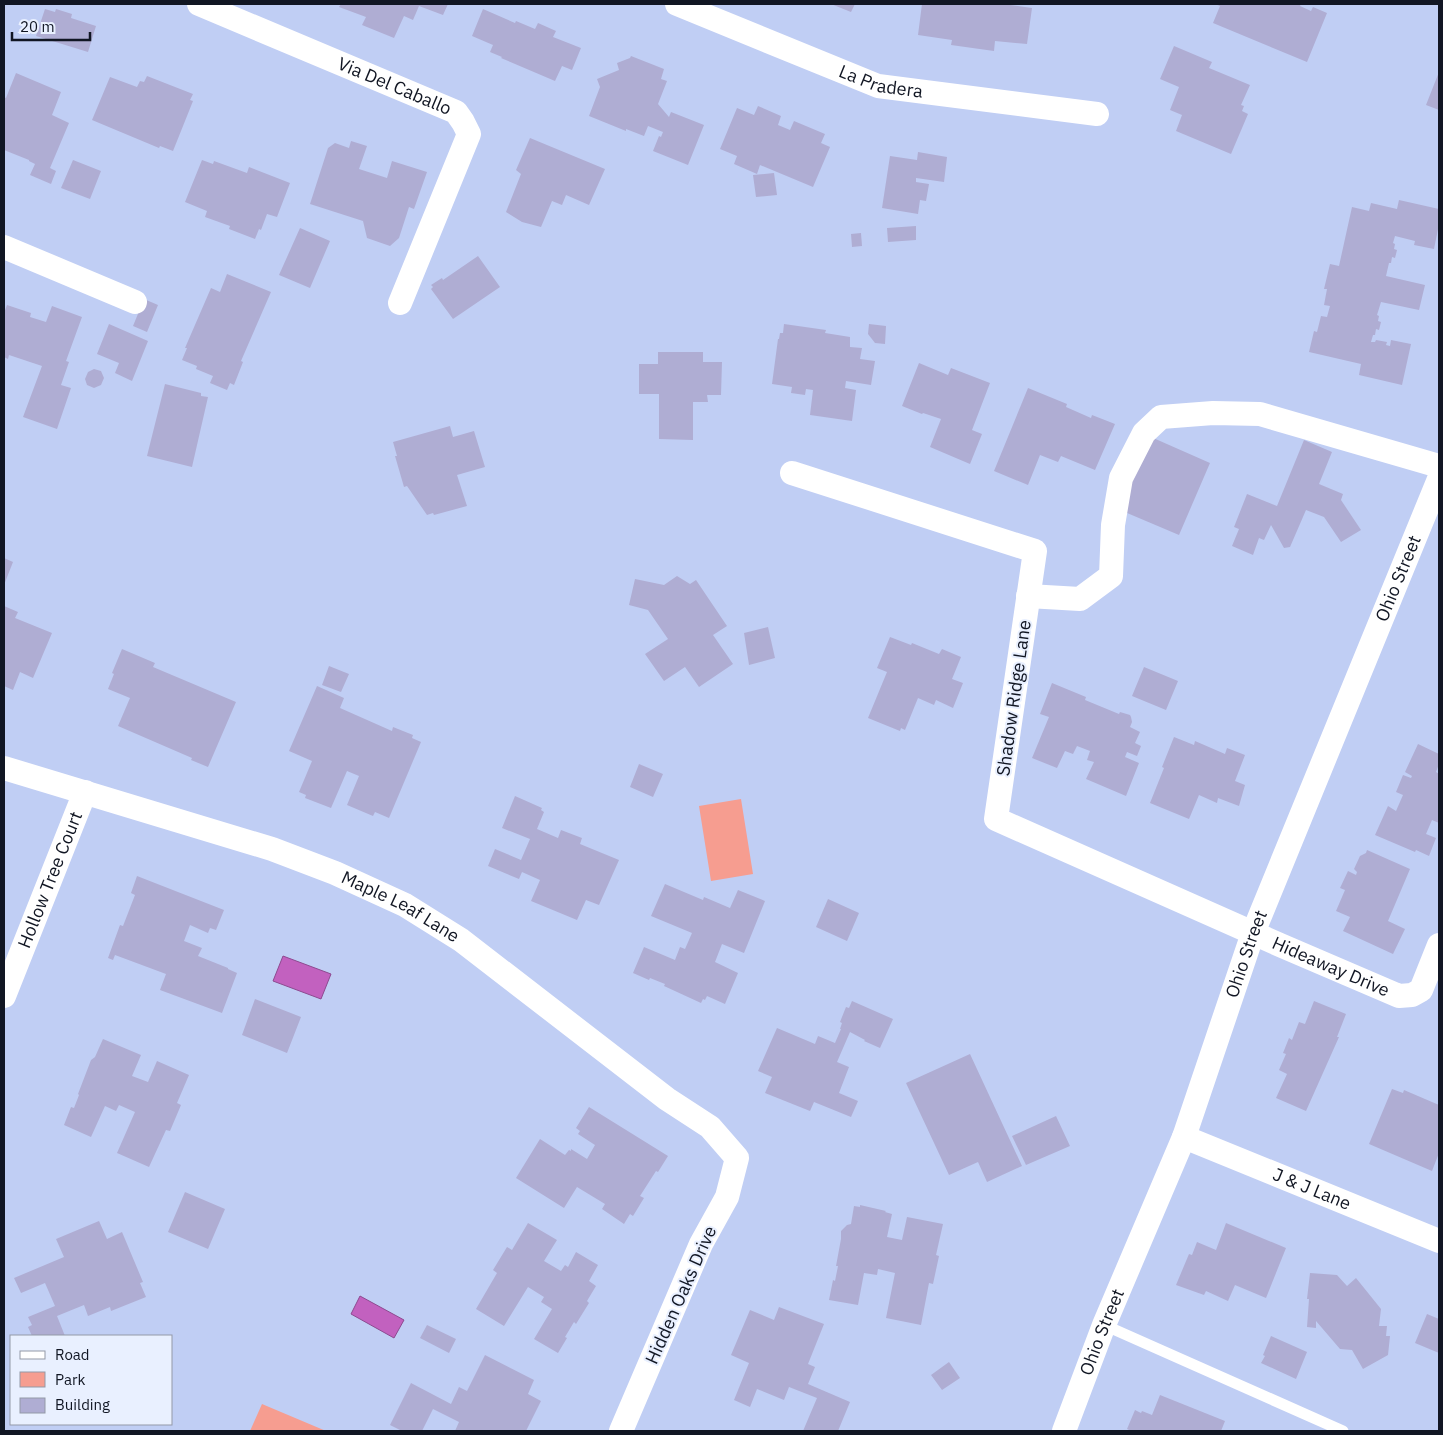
<svg xmlns="http://www.w3.org/2000/svg" width="1443" height="1435" font-family="'IBM Plex Sans',sans-serif">
<style>
.green{fill:#f69d90}
.water{fill:#c261bf;stroke:#8d4a90}
.building{fill:#afadd3}
.lines{fill:none;stroke-linecap:round;stroke-linejoin:round}
.lane{stroke:#fff;stroke-width:11}
.street{stroke:#fff;stroke-width:24}
.labels{text-anchor:middle;stroke-width:4;stroke-linejoin:round;paint-order:stroke}
.street-label{font-size:18px;fill:#111623;stroke:#e9f0ff}
</style>
<rect width="100%" height="100%" fill="#c0cef4"/>
<path class="green" d="M741,799L753,874L711,881L699,806Z
M262,1404L326,1431H250Z"/>
<path class="water" d="M283,956L331,974L321,999L273,981Z
M360,1296L404,1320L394,1338L351,1314Z"/>
<path class="building" d="M341,4H448L443,15L419,6L413,20L404,16L394,38L362,25L366,17L339,7Z
M831,4H855L851,12Z
M922,4H1003L1032,8L1027,44L995,41L994,51L951,45L952,40L918,35Z
M1215,4H1301L1300,6L1311,11L1313,7L1327,13L1307,62L1213,23L1220,6Z
M45,9L55,12L56,9L72,14L71,18L96,26L88,52L36,36Z
M483,9L515,23L516,21L535,29L538,23L556,31L553,37L581,48L572,70L562,66L555,81L501,58L502,57L490,52L493,45L472,36Z
M1174,46L1212,62L1209,68L1250,85L1241,105L1244,106L1242,111L1248,114L1231,154L1176,131L1182,115L1170,110L1179,87L1160,79Z
M631,56L664,69L661,79L667,81L658,104L669,117L671,112L704,125L688,165L653,151L659,136L661,137L663,132L648,126L644,136L626,129V131L589,116L600,87L597,79L619,70L617,63L630,58Z
M1439,72V110L1426,105Z
M16,73L61,92L52,115L69,123L50,168L56,171L51,184L30,175L35,164L29,161V160L4,150V97L6,98Z
M147,76L193,94L190,100L193,101L173,151L160,146L159,148L92,120L110,77L137,87L140,81L144,82Z
M758,106L781,116L778,125L790,130L794,121L825,134L821,143L830,147L813,187L760,165L757,174L734,164L737,156L720,149L737,108L754,115Z
M530,138L605,169L589,205L566,195L562,205L552,201L541,227L522,222L506,212L521,174L516,170Z
M351,141L367,146L359,169L387,178L392,161L427,172L414,209L409,207L399,238L390,246L367,238L363,221L310,204L328,148L335,143L349,148Z
M918,152L947,157L944,182L916,178V182L929,184L926,201L920,200L918,214L882,208L890,156L917,160Z
M73,160L101,171L90,199L61,188Z
M202,160L213,164L214,161L247,173L249,167L290,183L277,217L267,214L261,230L259,229L255,239L229,229L230,226L205,217L207,211L185,202Z
M774,173L777,195L756,197L753,175Z
M1399,200L1439,209V224L1434,249L1414,245L1415,241L1395,236L1393,243L1395,244L1394,249L1397,250L1395,258L1392,257L1391,263H1389L1386,276L1425,285L1419,310L1381,302L1377,315L1379,316L1378,321L1381,322L1379,330L1376,329L1375,335H1373L1371,342H1375L1376,340L1387,342L1386,345L1390,346L1391,340L1411,344L1402,385L1359,375L1361,364L1309,352L1314,331L1317,332L1321,316L1327,317L1330,306L1324,305L1327,289H1324L1330,264L1339,266L1352,207L1369,211L1371,203L1397,209Z
M916,226V240L888,242L887,228Z
M300,228L330,241L310,288L279,275Z
M861,233L862,246L852,247L851,234Z
M478,256L500,287L453,319L431,289L433,287L431,285L442,278L443,280Z
M227,274L271,292L241,361L243,362L234,385L230,383L227,390L210,383L213,376L196,369L197,366L182,360L187,348H185L211,288L220,292Z
M144,299L158,305L147,332L133,326Z
M7,305L31,313L30,317L46,322L52,306L82,317L66,361L69,362L61,385L71,388L57,429L23,417L42,366L9,355L8,359L4,357V313Z
M109,324L148,341L132,381L115,373L119,363L97,354Z
M784,324L826,330L825,333L850,337V347L862,348L860,359L875,361L871,385L846,381L845,388L856,390L852,421L810,415L813,390L806,389L805,395L791,393L792,387L772,384L778,339H779L780,333H783Z
M869,324L886,326L885,344L875,343L868,334Z
M658,352H703V362H722L721,395H707L708,402H693V440L659,439V394H639V364H658Z
M919,363L948,375L951,368L990,383L972,430L982,434L970,464L930,447L941,419L923,413L922,414L902,406Z
M94,369L101,371L104,378L101,385L94,388L87,385L85,379L88,372Z
M165,384L201,393V396L208,397L192,467L147,456Z
M1028,388L1067,404L1066,407L1091,418L1092,415L1115,424L1095,470L1061,456L1058,462L1040,455L1028,485L994,471Z
M450,426L453,437L474,431L485,467L457,475L467,506L434,515L433,513L427,515L407,486L404,487L395,456H397L393,442Z
M1151,437L1210,463L1179,535L1120,510Z
M1304,440L1332,452L1319,484L1343,494L1341,500L1361,530L1341,542L1324,517L1306,510L1290,547L1284,548L1271,525L1264,540L1259,538L1253,555L1232,546L1239,529L1234,527L1247,494L1277,506Z
M4,558L13,562L4,585Z
M677,576L690,584L696,580L727,626L713,635L733,664L699,687L685,667L664,681L645,654L668,639L648,610L629,605L635,579L664,585Z
M4,606L18,612L15,618L52,633L33,678L20,672L13,690L4,686Z
M768,627L775,658L749,665L744,633Z
M890,637L911,645L912,643L939,654L942,649L961,657L952,679L963,683L953,708L936,700L934,705L918,698L905,730L901,728L900,731L868,718L887,672L877,668Z
M122,649L155,663L153,667L236,702L208,767L191,760L192,758L118,726L130,698L108,689L114,674L112,673Z
M329,666L349,674L341,692L322,685Z
M1144,667L1178,681L1166,710L1132,696Z
M1052,683L1086,697L1085,700L1119,714L1120,712L1130,715L1131,717L1132,722L1130,727L1140,732L1135,743L1141,746L1137,756L1127,752L1125,757L1139,763L1126,796L1086,779L1094,762L1087,760L1090,751L1077,746L1073,754L1065,751L1057,768L1032,758L1049,717L1040,714Z
M317,686L344,698L340,708L392,731L393,727L413,735L412,738L421,742L389,818L375,812L373,816L347,805L359,776L347,771L331,808L305,798L306,795L299,792L312,761L289,751Z
M1174,737L1194,745L1195,741L1225,754L1227,748L1245,755L1235,781L1245,785L1239,806L1218,798L1217,803L1199,795L1189,819L1150,803L1164,768L1162,767Z
M1418,744L1439,754V764L1436,772L1439,774V823L1432,820L1426,834L1436,838L1429,856L1416,850L1415,852L1375,835L1388,806L1396,811L1403,795L1396,792L1403,775L1411,778L1412,776L1405,772Z
M639,764L663,774L653,797L630,787Z
M515,796L542,808L541,810L544,812L537,829L558,838L561,830L582,838L580,844L619,860L599,905L586,900L577,920L531,901L540,880L522,872L519,879L488,866L495,849L521,860L530,839L502,828Z
M1367,850L1410,869L1388,921L1405,929L1393,954L1343,931L1350,917L1336,911L1345,890L1340,888L1348,871L1356,875L1357,872L1354,869L1360,856L1366,853Z
M137,876L224,910L216,930L210,928L208,933L190,925L184,941L202,948L198,956L228,968V969L237,973L222,1013L160,990L166,974L115,955L113,960L108,958L120,925L123,926L135,895L131,893Z
M665,884L703,900L704,897L730,908L738,890L765,901L744,953L722,944L715,962L738,973L725,1004L707,996L705,1000L703,999L701,1003L664,986L665,984L650,978L649,980L633,973L644,947L675,960L680,947L685,949L692,933L651,916Z
M828,899L859,913L847,941L816,927Z
M255,999L301,1017L287,1053L242,1035Z
M852,1001L893,1019L880,1048L864,1041L865,1040L850,1032L837,1062L849,1067L839,1093L858,1101L851,1117L814,1102L810,1111L765,1093L772,1077L758,1071L777,1028L815,1044L818,1036L835,1043L841,1029H840L842,1023L840,1022L846,1007L849,1008Z
M1314,1001L1346,1014L1337,1037H1339L1306,1111L1276,1098L1287,1074L1279,1070L1286,1054L1283,1053L1289,1038L1292,1040L1299,1022L1305,1024Z
M103,1039L141,1055L132,1076L148,1082L157,1061L189,1075L177,1103L181,1105L170,1131L166,1130L149,1167L117,1153L135,1112L119,1105L116,1111L105,1106L91,1137L64,1125L71,1107L74,1108L79,1095L78,1094L91,1060L95,1057Z
M970,1054L1022,1166L987,1182L978,1162L949,1175L906,1083Z
M1392,1089L1403,1093L1404,1090L1439,1105V1153L1432,1171L1369,1144Z
M589,1107L668,1156L658,1172L656,1171L640,1196L644,1198L633,1216L630,1214L624,1224L602,1209L605,1204L577,1187L564,1208L516,1178L540,1139L565,1155L569,1150L571,1151V1149L587,1159L595,1145L578,1134L580,1131L576,1128Z
M1056,1116L1070,1146L1026,1165L1012,1136Z
M185,1192L225,1209L208,1249L168,1232Z
M860,1205L886,1211L885,1212L892,1214L887,1237L902,1240L907,1217L943,1224L936,1255L939,1256L933,1284L929,1283L921,1325L886,1318L895,1273L878,1269L877,1275L864,1273L858,1305L829,1300L833,1280L835,1281L838,1266H836L841,1239V1231L847,1225L851,1224L854,1206L860,1207Z
M99,1221L107,1239L122,1232L143,1282L140,1283L146,1297L111,1311L110,1307L88,1316L84,1305L57,1316L65,1336H32L28,1327L32,1325L28,1317L55,1306L45,1283L21,1293L14,1278L64,1257L56,1239Z
M528,1223L557,1240L544,1261L561,1271L565,1265L568,1267L576,1252L598,1265L589,1281L596,1286L587,1301L589,1303L576,1324L574,1322L565,1337L567,1338L558,1353L534,1339L552,1309L541,1302L544,1297L528,1287L504,1326L476,1309L497,1273L493,1270L507,1247L512,1250Z
M1226,1223L1286,1248L1266,1298L1235,1285L1228,1301L1206,1291L1204,1295L1176,1285L1189,1254L1192,1255L1197,1242L1216,1250Z
M1310,1273L1337,1275L1347,1286L1356,1278L1381,1309L1379,1326H1387L1386,1336H1390L1388,1355L1363,1369L1352,1350L1340,1349L1316,1321V1328L1307,1327L1309,1299H1307Z
M779,1307L824,1324L808,1364L815,1367L808,1384L850,1402L838,1431H803L817,1398L789,1387L784,1400L757,1389L750,1407L734,1400L749,1363L731,1355L750,1310L774,1320Z
M1427,1314L1439,1319V1353L1415,1343Z
M427,1325L456,1339L449,1353L420,1338Z
M1271,1336L1307,1352L1296,1379L1261,1363L1265,1356L1263,1355Z
M485,1355L534,1380L528,1394L541,1401L526,1431H455L459,1422L433,1409L422,1431H402L390,1425L411,1383L451,1404L459,1387L467,1391Z
M949,1362L960,1378L942,1390L931,1375Z
M1160,1395L1225,1421L1221,1431H1131L1127,1429L1135,1410L1141,1413L1142,1411L1152,1415Z"/>
<g class="lines">
<path class="lane" d="M1104,1325L1343,1431"/>
<g class="street">
<path id="s1" d="M199,4L456,112L463,122L469,134L400,303"/>
<path id="s2" d="M677,4L878,86L1097,114"/>
<path d="M4,247L135,302"/>
<path id="s3" d="M792,473L1035,551L996,819L1280,945L1399,996L1412,995L1421,990L1439,945"/>
<path d="M1028,596L1080,599L1111,576L1113,525L1121,478L1144,433L1161,417L1213,413L1260,414L1439,466"/>
<path id="s4" d="M4,768L272,849L335,873L405,905L461,940L667,1099L710,1127L737,1158L727,1197L701,1244L621,1431"/>
<path id="s5" d="M4,996L85,792"/>
<path id="s6" d="M1184,1137L1439,1241"/>
<path id="s7" d="M1064,1431L1104,1325L1184,1137L1253,933L1439,479"/>
</g>
</g>
<g class="labels">
<g class="street-label">
<text dy="6" stroke="none"><textPath href="#s2" startOffset="219">La Pradera</textPath></text>
<text dy="6" stroke="none"><textPath href="#s1" startOffset="212">Via Del Caballo</textPath></text>
<text dy="6" stroke="none"><textPath href="#s7" startOffset="916">Ohio Street</textPath></text>
<text transform="translate(1014 698) rotate(-82)" y="6">Shadow Ridge Lane</text>
<text dy="6" stroke="none"><textPath href="#s5" startOffset="125">Hollow Tree Court</textPath></text>
<text dy="6" stroke="none"><textPath href="#s4" startOffset="421">Maple Leaf Lane</textPath></text>
<text dy="6" stroke="none"><textPath href="#s7" startOffset="511">Ohio Street</textPath></text>
<text dy="6" stroke="none"><textPath href="#s3" startOffset="892">Hideaway Drive</textPath></text>
<text dy="6" stroke="none"><textPath href="#s6" startOffset="138">J &amp; J Lane</textPath></text>
<text transform="translate(681 1295) rotate(-66)" y="6">Hidden Oaks Drive</text>
<text dy="6" stroke="none"><textPath href="#s7" startOffset="106">Ohio Street</textPath></text>
</g>
</g>
<rect width="1443" height="1435" fill="none" stroke="#111623" stroke-width="10"/>
<rect x="10" y="1335" width="162" height="90" fill="#e9f0ff" stroke="#9399a7"/>
<rect x="20" y="1351" width="25" height="8" fill="#ffffff" stroke="#9399a7"/>
<text x="55" y="1360" font-size="15" fill="#111623">Road</text>
<rect x="20" y="1372" width="25" height="15" fill="#f69d90" stroke="#9399a7"/>
<text x="55" y="1385" font-size="15" fill="#111623">Park</text>
<rect x="20" y="1398" width="25" height="15" fill="#afadd3" stroke="#9399a7"/>
<text x="55" y="1410" font-size="15" fill="#111623">Building</text>
<path d="M12 32v8h78v-8" fill="none" stroke="#111623" stroke-width="2.5"/>
<text x="20" y="32" font-size="15" fill="#111623" stroke="#e9f0ff" stroke-width="4" paint-order="stroke">20 m</text>
</svg>
